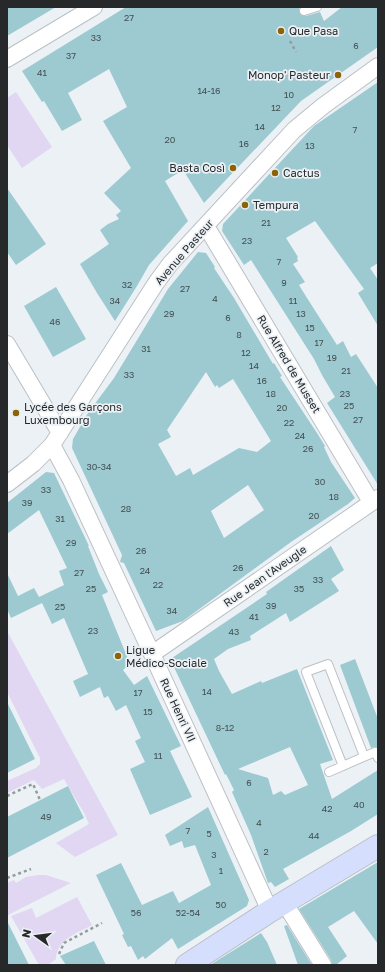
<svg xmlns="http://www.w3.org/2000/svg" width="385" height="972" font-family="'Golos Text',sans-serif">
<style>
.green{fill:#e1d7f3}
.building{fill:#9ccad0;fill-rule:evenodd}
.lines{fill:none;stroke-linecap:round;stroke-linejoin:round}
.service-casing{stroke:#bbc0c4;stroke-width:10}
.minor-casing{stroke:#bbc0c4;stroke-width:18}
.secondary-casing{stroke:#bbc0c4;stroke-width:24}
.path{stroke:#969b9e;stroke-width:2.5;stroke-dasharray:3 3;stroke-linecap:butt}
.service{stroke:#fff;stroke-width:8}
.minor{stroke:#fff;stroke-width:16}
.secondary{stroke:#d5defd;stroke-width:22}
.poi-dot{fill:#8d6308;stroke:#ebf1f5;stroke-width:1.5}
.labels{text-anchor:middle;stroke-width:3.5;stroke-linejoin:round;paint-order:stroke}
.number-label{font-size:9px;fill:#445054}
.poi-label{font-size:11px;fill:#26282a;stroke:#ebf1f5;text-anchor:start}
.street-label{font-size:11px;fill:#26282a;stroke:#ebf1f5}
</style>
<rect width="100%" height="100%" fill="#ebf1f5"/>
<path class="green" d="M16,92L52,147L22,168L7,145V98Z
M7,631L118,835L75,857L56,843L89,824L84,813L64,779L42,789L34,780L7,793V781L36,768L40,764V758L7,692Z
M38,875H46L71,883L8,915L7,913V883L14,880L16,883L26,877Z
M77,897L92,925C76,934 57,939 56,959L48,965H39L11,916L32,908L36,918Z"/>
<path class="building" d="M7,7H56L7,36Z
M126,7H300L299,10L301,15L306,16L320,12L324,21L342,7H378V47L301,101L204,203L183,170L165,181L188,221L149,265L137,286L115,321L97,293L80,264L109,244L100,230L108,224L119,219L116,215L121,211L104,193L131,168L103,121L127,107L109,69L68,93L82,120L62,131L44,101L42,102L22,71Z
M378,82V263L370,268L378,280V326L358,293L364,289L315,221L286,238L298,257L297,258L298,261L293,264L305,282L299,285L307,298L337,345L343,341L351,357L356,354L378,388V485L327,403L335,397L322,375L314,359L251,260L244,265L222,231L223,224L314,126Z
M7,188L46,244L16,265L7,252Z
M198,252L206,253L215,267L214,268L234,298L273,364L274,363L282,376L280,377L317,433L325,446L324,447L331,462L355,498L348,504L291,542L183,621L156,631L124,563L120,562L122,555L72,448L73,439L88,413L114,378L168,289ZM206,372L215,387L217,385L219,388L233,379L271,441L257,452L239,448L193,475L190,468L176,476L158,444L171,437L167,430ZM248,485L264,510L224,538L211,511Z
M56,287L86,339L53,357L24,306Z
M46,472L54,473L89,546H88L99,574L108,592L102,595L130,664L123,670L134,685L147,676L181,746L170,751L192,797L150,815L130,769L145,762L135,741L141,738L126,705L116,711L108,696L104,698L100,687L80,697L73,681L88,674L64,618L52,624L42,603L11,618L7,609V573L18,596L34,588L39,597L64,585L59,571L67,568L39,510L7,534V503Z
M331,546L344,570L331,579L339,591L290,622L286,613L250,636L251,640L228,649L214,659L219,671L232,694L261,681L262,683L297,669L333,760L320,764L332,799L378,770V814L351,831L283,869L289,879L275,887L271,882L268,883L251,835L232,792L234,790L226,774L225,775L172,663V658L267,594L266,592ZM290,747L308,785L285,795L281,791L273,795L268,778L238,769Z
M355,659L378,719V747H375L371,748L340,665Z
M7,702L35,759L7,773Z
M68,786L84,818L7,858V817Z
M208,807L249,900L247,906L178,949L172,938L145,959L143,956L138,960L131,946L128,947L122,935L124,934L96,875L121,863L142,905L173,891L179,903L211,885L195,845L184,848L182,841L170,846L165,835Z
M378,862V944L354,911L328,927L347,956L336,965H332L331,960L299,909Z
M7,921L29,965H7Z
M287,925L312,965H298L284,926Z
M261,933L267,942L277,965H210Z
M94,941L106,965H66L60,956Z"/>
<g class="lines">
<defs>
<path id="service" d="M304,11L317,7
M343,766L306,672L328,664L364,756
M329,772L375,752L378,758"/>
<path id="minor" d="M7,59L94,7
M206,226L371,502
M7,344L60,433
M52,445L71,480L152,654L270,911
M7,484L33,464L52,445L156,283L170,264L294,130L323,106L378,66
M152,654L378,498
M284,902L323,965"/>
<path id="secondary" d="M187,965L270,911L378,846"/>
</defs>
<use href="#service" class="service-casing"/>
<use href="#minor" class="minor-casing"/>
<use href="#secondary" class="secondary-casing"/>
<path class="path" d="M290,41L296,52
M7,796L33,784L40,800
M7,878L31,869
M59,954L64,943L102,923"/>
<use href="#service" class="service"/>
<use href="#minor" class="minor"/>
<use href="#secondary" class="secondary"/>
</g>
<g class="poi-dot">
<circle cx="281" cy="31" r="4"/>
<circle cx="338" cy="75" r="4"/>
<circle cx="233" cy="168" r="4"/>
<circle cx="275" cy="173" r="4"/>
<circle cx="245" cy="205" r="4"/>
<circle cx="16" cy="413" r="4"/>
<circle cx="118" cy="656" r="4"/>
</g>
<g class="labels">
<g class="number-label">
<text x="129" y="21">27</text>
<text x="96" y="41">33</text>
<text x="356" y="49">6</text>
<text x="71" y="59">37</text>
<text x="42" y="76">41</text>
<text x="209" y="94">14-16</text>
<text x="289" y="98">10</text>
<text x="276" y="111">12</text>
<text x="260" y="130">14</text>
<text x="355" y="133">7</text>
<text x="170" y="143">20</text>
<text x="244" y="147">16</text>
<text x="310" y="149">13</text>
<text x="266" y="226">21</text>
<text x="247" y="244">23</text>
<text x="279" y="265">7</text>
<text x="284" y="286">9</text>
<text x="127" y="288">32</text>
<text x="185" y="292">27</text>
<text x="215" y="302">4</text>
<text x="115" y="304">34</text>
<text x="293" y="304">11</text>
<text x="169" y="317">29</text>
<text x="301" y="317">13</text>
<text x="228" y="321">6</text>
<text x="55" y="325">46</text>
<text x="310" y="331">15</text>
<text x="239" y="338">8</text>
<text x="319" y="346">17</text>
<text x="146" y="352">31</text>
<text x="246" y="356">12</text>
<text x="332" y="361">19</text>
<text x="254" y="369">14</text>
<text x="346" y="374">21</text>
<text x="129" y="378">33</text>
<text x="262" y="384">16</text>
<text x="271" y="397">18</text>
<text x="345" y="397">23</text>
<text x="349" y="409">25</text>
<text x="282" y="411">20</text>
<text x="358" y="423">27</text>
<text x="289" y="426">22</text>
<text x="300" y="439">24</text>
<text x="308" y="452">26</text>
<text x="99" y="470">30-34</text>
<text x="320" y="485">30</text>
<text x="46" y="493">33</text>
<text x="334" y="500">18</text>
<text x="27" y="506">39</text>
<text x="126" y="512">28</text>
<text x="314" y="519">20</text>
<text x="60" y="522">31</text>
<text x="71" y="546">29</text>
<text x="141" y="554">26</text>
<text x="238" y="571">26</text>
<text x="145" y="574">24</text>
<text x="79" y="576">27</text>
<text x="318" y="583">33</text>
<text x="158" y="588">22</text>
<text x="91" y="592">25</text>
<text x="299" y="592">35</text>
<text x="271" y="609">39</text>
<text x="60" y="610">25</text>
<text x="172" y="614">34</text>
<text x="254" y="620">41</text>
<text x="93" y="634">23</text>
<text x="234" y="635">43</text>
<text x="207" y="695">14</text>
<text x="138" y="696">17</text>
<text x="148" y="715">15</text>
<text x="225" y="731">8-12</text>
<text x="158" y="759">11</text>
<text x="249" y="786">6</text>
<text x="359" y="808">40</text>
<text x="327" y="812">42</text>
<text x="46" y="820">49</text>
<text x="259" y="826">4</text>
<text x="188" y="834">7</text>
<text x="209" y="837">5</text>
<text x="314" y="839">44</text>
<text x="266" y="855">2</text>
<text x="214" y="858">3</text>
<text x="221" y="874">1</text>
<text x="221" y="908">50</text>
<text x="136" y="916">56</text>
<text x="188" y="916">52-54</text>
</g>
<g class="poi-label">
<text x="289" y="35">Que Pasa</text>
<text x="330" y="79" text-anchor="end">Monop' Pasteur</text>
<text x="225" y="172" text-anchor="end">Basta Così</text>
<text x="283" y="177">Cactus</text>
<text x="253" y="209">Tempura</text>
<text x="24" y="411">Lycée des Garçons<tspan x="24" dy="13">Luxembourg</tspan></text>
<text x="126" y="654">Ligue<tspan x="126" dy="13">Médico-Sociale</tspan></text>
</g>
<g class="street-label">
<text transform="translate(184 252) rotate(-49)" y="4">Avenue Pasteur</text>
<text transform="translate(289 364) rotate(59)" y="4">Rue Alfred de Musset</text>
<text transform="translate(265 576) rotate(-35)" y="4">Rue Jean l'Aveugle</text>
<text transform="translate(178 710) rotate(65)" y="4">Rue Henri VII</text>
</g>
</g>
<rect width="385" height="972" fill="none" stroke="#26282a" stroke-width="16"/>
<g transform="translate(36 936) rotate(284)" stroke="#ebf1f5" stroke-width="3" paint-order="stroke">
<path d="M0-3L7 15L0 10L-7 15Z" fill="#26282a"/>
<text y="-6" font-size="11" font-weight="bold" text-anchor="middle" fill="#26282a">N</text>
</g>
</svg>
